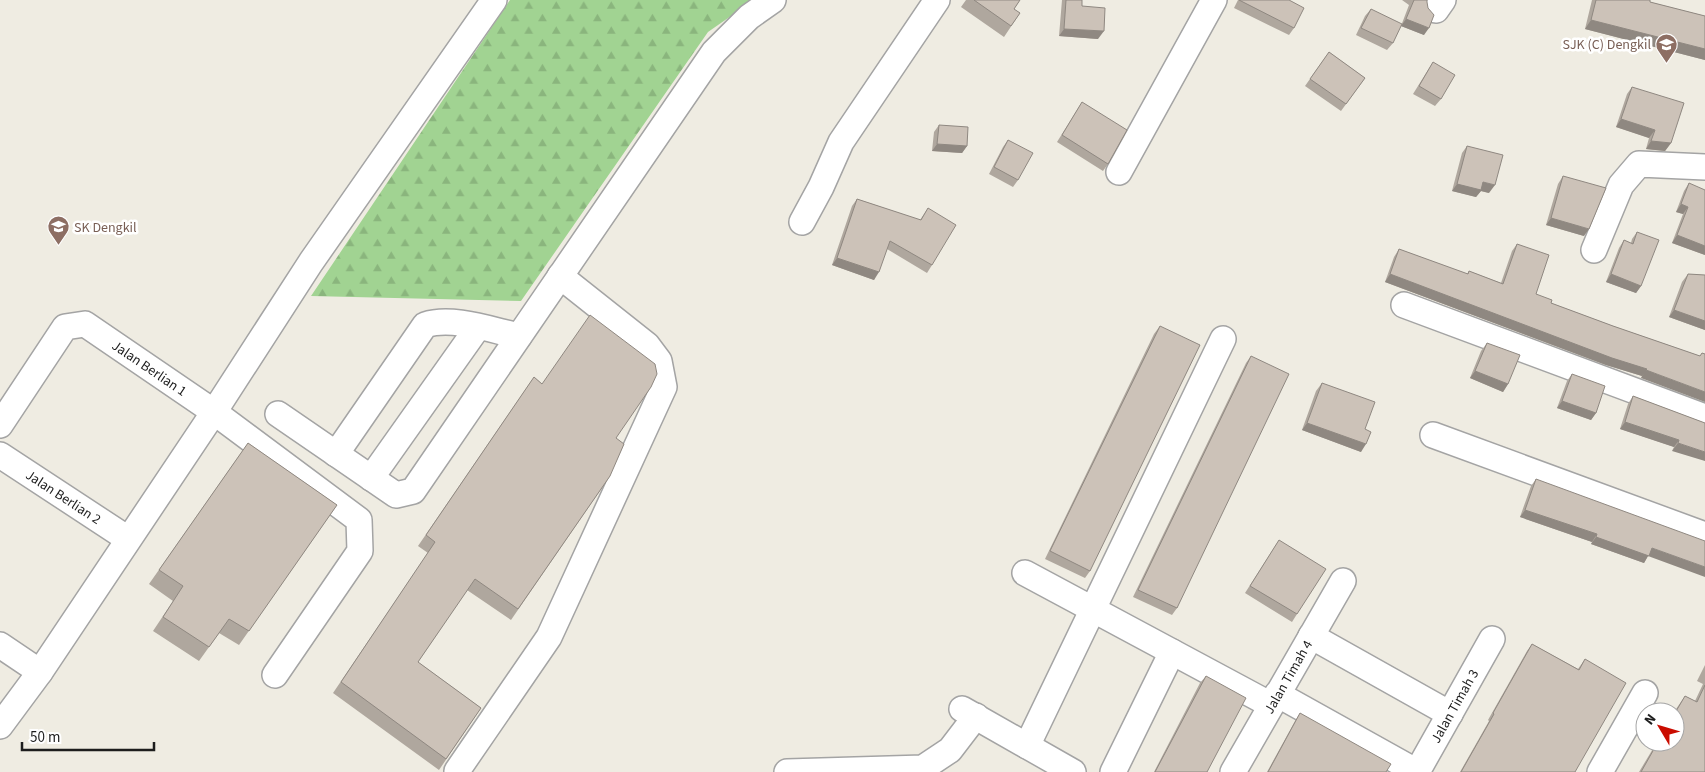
<svg xmlns="http://www.w3.org/2000/svg" width="1705" height="772" font-family="'Source Sans 3',sans-serif">
<style>
.forest{fill:url(#forest-firs)}
.lines{fill:none;stroke-linecap:round;stroke-linejoin:round}
.minor-casing{stroke:#a4a4a4;stroke-width:28}
.minor{stroke:#fff;stroke-width:25}
.wall{fill:#afa79e}
.shaded-wall{fill:#8f8881}
.building{fill:#ccc2b8;stroke:#8f8881}
.labels{text-anchor:middle;stroke-width:5;stroke-linejoin:round;paint-order:stroke}
.education-label{font-size:14px;fill:#785e54;stroke:#fff;text-anchor:end}
.street-label{font-size:14px;fill:#1d1d1d;stroke:#fff}
</style>
<defs>
<pattern id="forest-firs" width="22" height="20" patternUnits="userSpaceOnUse" patternTransform="scale(1.25)"><rect width="22" height="20" fill="#a1d392"/><path d="M5 1l3.5 6h-7zM16 11l3.5 6h-7z" fill="#8ab57d"/></pattern>
</defs>
<rect width="100%" height="100%" fill="#efece2"/>
<path class="forest" d="M510,0H754L708,32L521,301L311,296Z"/>
<g class="lines">
<defs>
<g id="minor">
<path d="M1436,10L1443,0"/>
<path d="M1119,172L1214,0"/>
<path d="M802,222L821,187L841,142L937,0"/>
<path d="M1594,250L1621,185L1639,164L1705,167"/>
<path d="M1404,305L1705,417"/>
<path d="M278,414L396,495L413,491L714,52L749,17L773,0"/>
<path id="s1" d="M0,425L65,327L85,324L214,412L359,520L360,551L275,675"/>
<path d="M1433,435L1705,535"/>
<path d="M336,454L425,325C452,316 491,330 519,336"/>
<path id="s2" d="M0,455L128,539"/>
<path d="M371,478L478,327"/>
<path d="M1025,573L1271,705"/>
<path d="M1311,636L1450,714"/>
<path d="M0,645L40,672"/>
<path d="M1277,694L1417,772"/>
<path d="M962,709L1073,772"/>
<path d="M0,726L40,672L214,412L311,262L494,0"/>
<path d="M1027,746L1223,339"/>
<path d="M457,771L549,637L664,387L659,361L647,345L560,276"/>
<path d="M787,772L923,768L950,750L976,716"/>
<path d="M1113,772L1172,652"/>
<path id="s3" d="M1233,772L1343,581"/>
<path id="s4" d="M1417,772L1492,639"/>
<path d="M1600,772L1645,693"/>
</g>
</defs>
<use href="#minor" class="minor-casing"/>
<use href="#minor" class="minor"/>
</g>
<path class="wall" d="M966,0H1020L1014,9L1020,13L1004,37L961,7Z
M1062,0H1082V6L1098,39L1059,36Z
M1238,0H1289L1294,28L1289,35L1234,8Z
M1402,0H1427L1424,35L1401,26L1409,5Z
M1592,0H1650V2L1705,16V60L1585,29Z
M1371,9L1393,43L1387,50L1356,35L1365,16Z
M1329,52L1365,78L1341,111L1305,86Z
M1433,62L1441,99L1435,106L1413,94Z
M1632,87L1671,143L1665,151L1646,149L1649,138L1616,127L1627,94Z
M1082,102L1108,164L1103,171L1057,142Z
M939,125L967,146L962,153L932,151L934,132Z
M1008,140L1018,180L1013,187L989,174L1003,147Z
M1467,146L1489,193L1481,191L1476,197L1452,191L1462,153Z
M1563,176L1584,236L1546,225L1558,184Z
M1689,183L1705,255L1672,243L1683,214L1676,212L1684,191Z
M857,199L920,220L928,208L932,265L927,273L887,249L874,280L832,265L852,206Z
M1637,232L1641,286L1636,293L1606,282L1619,248L1624,240L1631,243L1632,239Z
M1517,244L1536,294L1551,303L1613,326L1700,356L1702,353L1705,354L1641,378L1642,376L1606,365L1385,282L1394,257L1399,249L1467,274L1469,271L1501,283L1512,251Z
M1688,274L1705,275V330L1669,317L1682,282Z
M1160,326L1090,571L1085,578L1045,559L1154,334Z
M1487,343L1508,384L1503,392L1470,378L1481,351Z
M1251,356L1177,608L1172,615L1133,597L1246,363Z
M1572,374L1596,413L1591,420L1557,408L1567,381Z
M534,377L542,384L616,438L610,476L511,620L467,590L418,662L481,708L439,770L333,693L428,553L418,546Z
M1322,383L1365,429L1361,452L1302,430L1316,391Z
M1633,396L1705,423L1672,451L1674,447L1620,429L1628,404Z
M248,443L337,505L239,645L219,633L199,661L153,631L173,601L149,584Z
M1536,479L1648,556L1644,563L1591,544L1592,542L1520,517L1531,486Z
M1279,540L1297,614L1292,622L1245,593Z
M1532,644L1578,669L1585,659L1575,772H1460L1489,721L1488,720L1527,651Z
M1705,665V772H1639L1657,742H1675V712H1674L1685,696L1695,701L1703,684L1697,681Z
M1206,676L1207,772H1154L1200,683Z
M1300,713L1386,772H1267L1295,721Z"/>
<path class="shaded-wall" d="M1406,19L1429,28L1424,35L1401,26Z
M1591,20L1705,49V60L1585,29Z
M1064,29L1104,31L1098,39L1059,36Z
M1621,119L1655,130L1649,138L1616,127Z
M1651,141L1671,143L1665,151L1646,149Z
M937,144L967,146L962,153L932,151Z
M1483,182L1495,185L1489,193L1481,191L1476,197L1452,191L1457,184Z
M1681,204L1688,207L1683,214L1676,212Z
M1551,218L1589,229L1584,236L1546,225Z
M1677,235L1705,246V255L1672,243Z
M837,258L879,272L874,280L832,265Z
M1390,274L1647,369L1642,376L1606,365L1385,282Z
M1611,274L1641,286L1636,293L1606,282Z
M1674,310L1705,321V330L1669,317Z
M1646,370L1705,392V402L1641,378Z
M1475,371L1508,384L1503,392L1470,378Z
M1562,401L1596,413L1591,420L1557,408Z
M1625,422L1679,440L1674,447L1620,429Z
M1307,423L1366,444L1361,452L1302,430Z
M1678,443L1705,452V461L1672,451Z
M1525,510L1597,534L1592,542L1520,517Z
M1596,537L1652,548L1705,567V577L1648,556L1644,563L1591,544Z"/>
<path class="building" d="M974,0H1020L1014,9L1020,13L1011,26Z
M1066,0H1082V6L1105,8L1104,31L1064,29Z
M1239,0H1289L1304,8L1294,28Z
M1414,0H1427V2L1428,8L1434,15L1429,28L1406,19Z
M1596,0H1650V2L1705,16V49L1591,20Z
M1371,9L1402,24L1393,43L1361,28Z
M1329,52L1365,78L1346,104L1310,79Z
M1433,62L1455,75L1441,99L1419,86Z
M1632,87L1684,103L1671,143L1651,141L1655,130L1621,119Z
M1082,102L1127,130L1108,164L1062,135Z
M939,125L968,127L967,146L937,144Z
M1008,140L1033,153L1018,180L994,167Z
M1467,146L1503,155L1495,185L1483,182L1481,190L1457,184Z
M1563,176L1606,188L1589,229L1551,218Z
M1689,183L1705,190V246L1677,235L1688,207L1681,204Z
M857,199L921,220L928,208L956,225L932,265L890,241L879,272L837,258Z
M1637,232L1659,240L1641,286L1611,274L1624,240L1633,244Z
M1517,244L1549,255L1536,294L1552,300L1551,303L1613,326L1700,356L1702,353L1705,354V392L1646,370L1647,369L1612,358L1390,274L1399,249L1468,274L1469,271L1503,284Z
M1688,274L1705,275V321L1674,310Z
M590,315L655,364L657,374L651,387L616,438L624,444L610,476L518,609L475,579L418,662L481,708L446,759L341,682L435,542L426,535L534,377L542,384Z
M1160,326L1200,345L1090,571L1050,551Z
M1487,343L1520,355L1508,384L1475,371Z
M1251,356L1289,374L1177,608L1138,590Z
M1572,374L1605,386L1596,413L1562,401Z
M1322,383L1375,402L1365,429L1371,432L1366,444L1307,423Z
M1633,396L1705,423V452L1678,443L1679,440L1625,422Z
M248,443L337,505L249,631L229,619L209,647L163,617L183,586L159,570Z
M1536,479L1705,541V567L1652,548L1649,556L1596,537L1597,534L1525,510Z
M1279,540L1326,569L1297,614L1250,586Z
M1532,644L1579,670L1585,659L1626,683L1575,772H1461L1494,714L1493,713Z
M1206,676L1246,698L1207,772H1155Z
M1705,685V772H1641L1658,742H1675V713L1685,696L1697,702Z
M1300,713L1391,764L1386,772H1268Z"/>
<defs>
<symbol id="school-pin" viewBox="-11 -11 22 30"><path d="M0 17L-7.5 6A9.5 9.5 0 1 1 7.5 6Z" fill="#8d6e63" stroke="#fff"/><path d="M0-5L7-2L0 1L-7-2ZM-4 1L0 2.5L4 1V4Q0 6-4 4Z" fill="#fff"/></symbol>
</defs>
<g fill-rule="evenodd">
<use href="#school-pin" x="1654" y="32" width="25" height="34"/>
<use href="#school-pin" x="46" y="214" width="25" height="34"/>
</g>
<g class="labels">
<g class="education-label">
<text x="1651" y="49">SJK (C) Dengkil</text>
<text x="74" y="232" text-anchor="start">SK Dengkil</text>
</g>
<g class="street-label">
<text dy="5" stroke="none"><textPath href="#s1" startOffset="216">Jalan Berlian 1</textPath></text>
<text dy="5" stroke="none"><textPath href="#s2" startOffset="76">Jalan Berlian 2</textPath></text>
<text dy="5" stroke="none"><textPath href="#s3" startOffset="110">Jalan Timah 4</textPath></text>
<text dy="5" stroke="none"><textPath href="#s4" startOffset="76">Jalan Timah 3</textPath></text>
</g>
</g>
<g transform="translate(1660 727) rotate(308)"><circle r="24" fill="#ffffff" stroke="#a5a5a5"/>
<path d="M0-4L9 19L0 12L-9 19Z" fill="#ca0c00"/>
<text y="-8" font-size="14" font-weight="bold" text-anchor="middle" fill="#1d1d1d">N</text>
</g>
<path d="M22 742v8h132v-8" fill="none" stroke="#1d1d1d" stroke-width="2.5"/>
<text x="30" y="742" font-size="15" fill="#1d1d1d" stroke="#ffffff" stroke-width="4" paint-order="stroke">50 m</text>
</svg>
